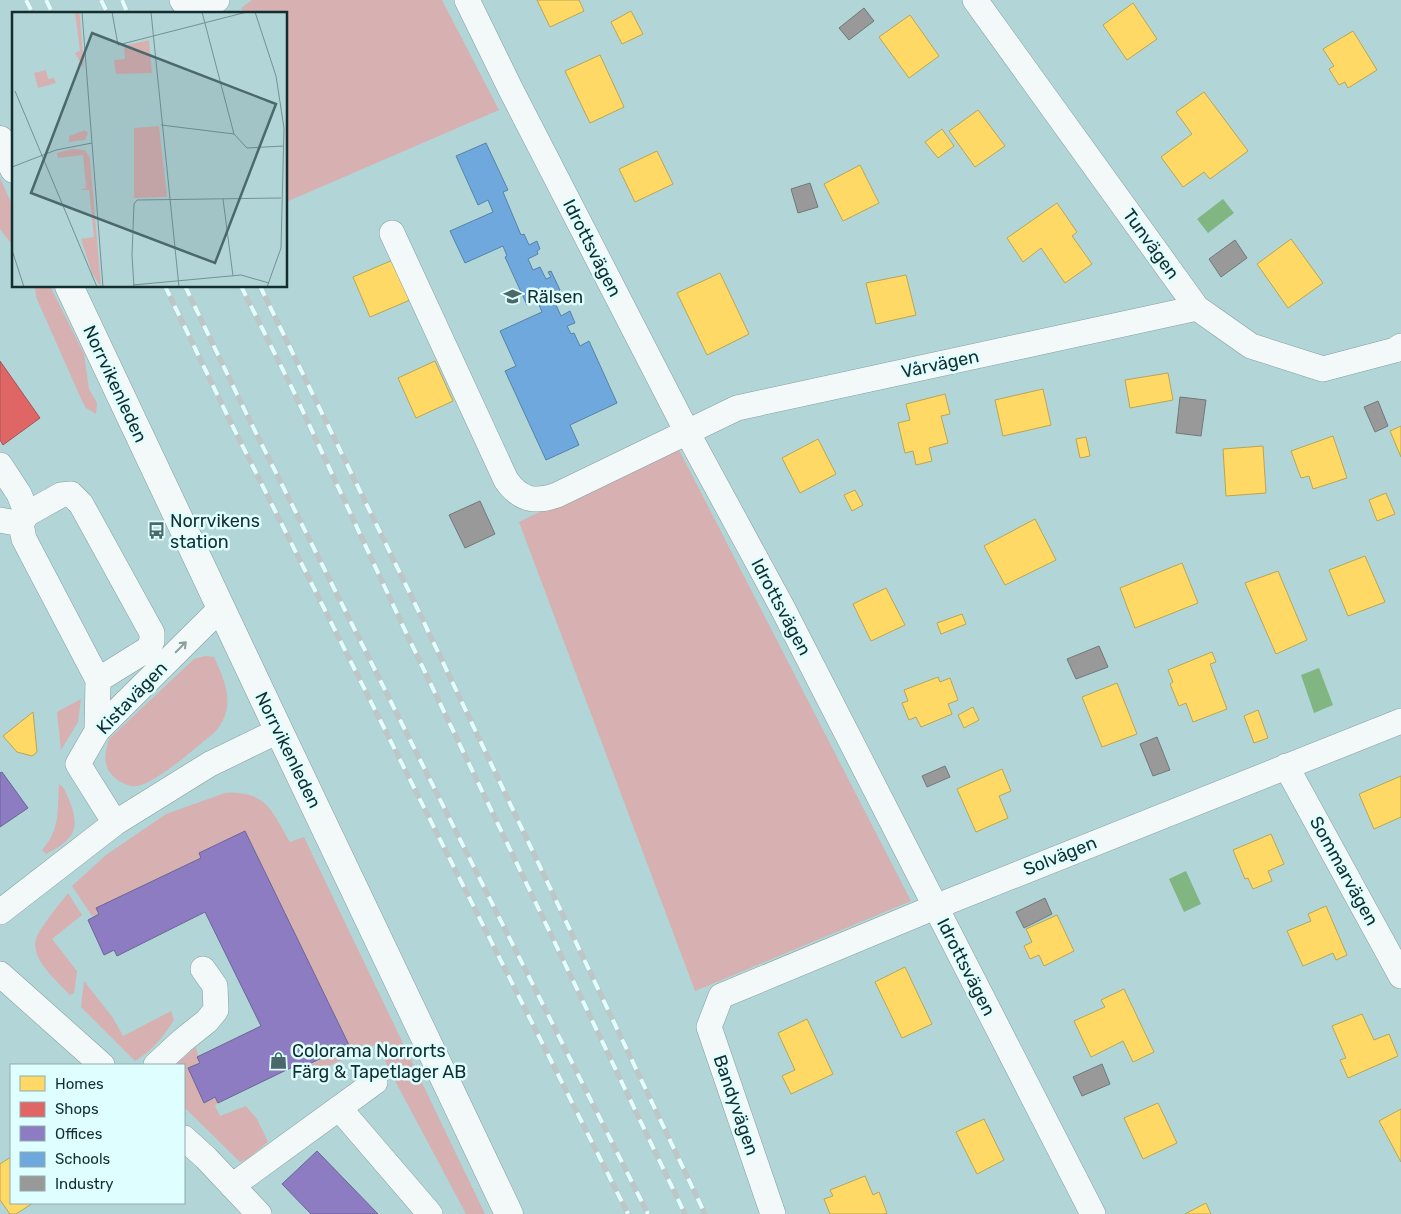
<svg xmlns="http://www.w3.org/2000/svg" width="1401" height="1214" font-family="Rubik,sans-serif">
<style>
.green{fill:#d7b0b1}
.water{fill:#81b682}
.homes{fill:#ffd966;stroke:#b8a656}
.shops{fill:#e06666;stroke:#a35556}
.offices{fill:#8e7cc3;stroke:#696597}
.schools{fill:#6fa8dc;stroke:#5483a8}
.industry{fill:#999;stroke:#717979}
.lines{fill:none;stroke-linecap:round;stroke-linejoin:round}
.minor-casing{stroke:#839fa1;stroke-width:26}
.major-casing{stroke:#839fa1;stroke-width:29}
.minor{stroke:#f3f9f9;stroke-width:25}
.major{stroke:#f3f9f9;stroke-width:28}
.rail-casing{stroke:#bdc7c8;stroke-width:5.5}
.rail{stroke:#dffeff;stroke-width:4;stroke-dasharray:11;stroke-linecap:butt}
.oneway{stroke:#8f9e9e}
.labels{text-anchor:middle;stroke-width:5;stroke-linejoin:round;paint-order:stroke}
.street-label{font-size:18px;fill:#142e2f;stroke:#dffeff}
.poi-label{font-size:18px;fill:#142e2f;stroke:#dffeff;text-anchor:start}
.inset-road{fill:none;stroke:#739294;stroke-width:1}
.view{fill:#4b686a;fill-opacity:0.15;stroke:#4b686a;stroke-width:2.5}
.inset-edge{fill:none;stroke:#142e2f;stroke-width:2.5}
</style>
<rect width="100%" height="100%" fill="#b2d5d7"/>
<path class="green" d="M252,0H442L499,110L286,202V14H244L241,8Z
M0,178L14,209V247L0,229Z
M35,286H50L84,354L89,389L97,403L96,414L86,408L82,401L36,297Z
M676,444L911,901L695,991L519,522Z
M205,656L214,657C226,683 237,708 214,733C197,746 157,783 137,786C128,787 119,782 113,776C102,765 105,753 109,739L194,659Z
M81,699L78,722L61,750L57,712Z
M59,784C65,788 66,793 69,800C82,831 72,840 46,854L42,850C61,829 57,810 59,784Z
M225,793C267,791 271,810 290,842L304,837L485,1214H466L393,1077L377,1044L311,1074L310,1065L349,1045L245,832L199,853L201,858L96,909L99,914L92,916L72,886L106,855L166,814Z
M68,893L82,915L52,939L77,971L74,993L70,995C58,982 30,959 36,939C40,927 59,905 68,893Z
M84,981L113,1018L123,1036L171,1011L174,1020C164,1036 152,1051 135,1061L81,1007Z
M196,1047L200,1063L188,1068L204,1103L215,1097L218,1103L215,1106L220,1116L246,1106L257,1119L268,1142L247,1159L240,1162L184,1107V1065H175Z"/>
<path class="water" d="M1223,199L1234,213L1208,233L1197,219Z
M1319,668L1333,705L1314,713L1301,675Z
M1186,871L1201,904L1184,912L1169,879Z"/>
<path class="homes" d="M537,0H579L584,11L550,27Z
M1133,3L1157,39L1127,60L1103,25Z
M631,11L643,34L622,44L611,22Z
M910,15L939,56L909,78L879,37Z
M1353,31L1377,70L1348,88L1345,82L1339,85L1329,69L1334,66L1323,49Z
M600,55L624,107L590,123L565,71Z
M1204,92L1248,151L1210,179L1204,172L1183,187L1161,157L1192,134L1176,112Z
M978,110L1005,146L975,167L949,131Z
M942,129L954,146L938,158L925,142Z
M657,151L673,184L635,202L619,169Z
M860,165L879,203L843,221L824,184Z
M1057,203L1077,232L1072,236L1092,264L1065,283L1041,248L1023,262L1007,238Z
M1291,239L1323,283L1288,308L1257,264Z
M393,260L410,300L370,317L353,277Z
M720,273L749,334L707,355L677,293Z
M906,275L916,315L876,324L866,283Z
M435,361L453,401L416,418L398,378Z
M1168,373L1173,400L1130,408L1125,380Z
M1043,389L1051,425L1003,436L995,400Z
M945,394L950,414L941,416L948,443L929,448L932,461L916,465L913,451L905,453L898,423L910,420L906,404Z
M1401,426V457L1390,431Z
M1333,436L1347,478L1313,489L1309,476L1301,478L1291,451Z
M1086,437L1090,456L1080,458L1076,439Z
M818,439L836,474L800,493L782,458Z
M1263,446L1266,493L1226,496L1223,449Z
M855,490L863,505L852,511L844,495Z
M1386,493L1395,514L1377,521L1369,500Z
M1035,519L1056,560L1005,585L984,546Z
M1365,556L1385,602L1348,616L1329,570Z
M1182,563L1198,603L1135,628L1120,588Z
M1278,571L1307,640L1276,654L1245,583Z
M886,588L905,625L871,641L853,604Z
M962,614L966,624L941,634L937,623Z
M1212,652L1216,662L1210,664L1227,709L1193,722L1186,703L1179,706L1170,684L1173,682L1168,670Z
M938,677L940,682L950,678L958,700L948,704L952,714L921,727L916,717L909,720L902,703L908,701L904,690Z
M1117,683L1137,734L1102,747L1082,697Z
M973,707L979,720L964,728L958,715Z
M1258,710L1268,738L1254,743L1244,716Z
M33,712L37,752L32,756L17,752L3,736Z
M1002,769L1011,791L999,796L1008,818L976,832L957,789Z
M1401,776V817L1374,829L1359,794Z
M1271,834L1284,864L1268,871L1272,881L1253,889L1248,878L1245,879L1233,850Z
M1326,906L1347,955L1336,960L1333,953L1303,966L1287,931L1311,921L1308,914Z
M1057,915L1074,951L1044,966L1039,955L1030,959L1024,946L1032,942L1026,929Z
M905,967L932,1024L902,1038L875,982Z
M1124,989L1154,1052L1133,1062L1123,1041L1091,1057L1074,1021L1105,1007L1101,1000Z
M1362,1014L1374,1040L1389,1034L1398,1056L1348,1078L1340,1060L1346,1058L1332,1026Z
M807,1019L833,1074L791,1094L782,1076L795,1070L778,1033Z
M1158,1103L1177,1143L1143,1159L1124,1118Z
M1401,1109V1162L1379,1121Z
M984,1119L1004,1160L977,1174L956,1132Z
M11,1157V1203H33L16,1214H10L0,1200V1164Z
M865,1176L873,1195L879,1192L887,1213L884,1214H830L824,1199L833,1196L830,1190Z
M1206,1203L1211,1214H1185Z"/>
<path class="shops" d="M0,361L40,418L3,445L0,440Z"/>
<path class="offices" d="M2,772L28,808L0,827V773Z
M245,831L349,1045L305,1066L303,1062L218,1103L215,1097L204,1103L188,1068L200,1063L197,1057L261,1026L205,912L117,956L114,950L104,955L88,920L99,914L96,908L201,858L199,853Z
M317,1151L378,1214H311L282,1184Z"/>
<path class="schools" d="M486,143L508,190L503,192L521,235L524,234L529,245L537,241L540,249L537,251L538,254L528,259L533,270L540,267L546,279L551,277L548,272L551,271L560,290L554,293L559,304L556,305L561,316L570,311L575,323L567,326L571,334L574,333L580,346L589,341L617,403L570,425L579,445L546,460L505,371L516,366L500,331L542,312L537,300L527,305L505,257L507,256L503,246L465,263L450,231L493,212L488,200L478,205L456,156Z"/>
<path class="industry" d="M864,8L874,21L849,40L839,28Z
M810,183L818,207L798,213L791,189Z
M1235,240L1247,258L1221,277L1209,259Z
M1180,397L1206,400L1201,436L1176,433Z
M1378,401L1388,426L1375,432L1364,407Z
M480,501L495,534L465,548L449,515Z
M1099,646L1108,667L1076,679L1067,659Z
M1157,737L1170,770L1153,776L1140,744Z
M945,766L950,777L927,787L922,776Z
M1045,898L1052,914L1024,928L1016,912Z
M1102,1064L1110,1084L1082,1096L1073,1077Z"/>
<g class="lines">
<defs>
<path id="minor" d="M182,0L191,13L201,11L217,0
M467,0L511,90L687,432L782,607L1093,1214
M975,0L1197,308L1251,346L1323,369L1395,350L1401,346
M392,233L506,480C520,500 535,503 557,495L737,408L1197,308
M0,465L19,494L27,514
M0,520L21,524
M97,731L98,680L24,539L21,524L27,514L61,495L71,494L81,504L152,633V641L148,649L98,680
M1286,766L1401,976
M115,823L78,764L97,731L220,609
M0,912L115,823L210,764L278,731
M0,974L102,1065
M156,1065L182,1041L207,1021L216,1010L215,986L203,969
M339,1108L430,1214
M184,1138L206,1158L259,1214
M232,1186L375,1082
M773,1214L709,1027L721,996L935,907L1401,721"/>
<path id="major" d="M0,140L14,169
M69,286C214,596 362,905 509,1214"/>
</defs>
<use href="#minor" class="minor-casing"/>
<use href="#major" class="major-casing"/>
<use href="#minor" class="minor"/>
<use href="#major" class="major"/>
<defs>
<path id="rail" d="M26,0L33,14
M46,0L53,14
M101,0L108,14
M122,0L128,14
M165,286L230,421L628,1214
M185,286L246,413L648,1214
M241,286L293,390L401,622L685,1214
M260,286L419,612L705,1214"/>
</defs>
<use href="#rail" class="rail-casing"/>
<use href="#rail" class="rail"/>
</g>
<defs><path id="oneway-shaft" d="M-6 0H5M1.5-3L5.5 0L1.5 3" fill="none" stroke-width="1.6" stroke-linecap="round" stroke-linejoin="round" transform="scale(1.25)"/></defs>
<use class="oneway" href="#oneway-shaft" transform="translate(181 647) rotate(-45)"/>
<defs>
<symbol id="school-bare" viewBox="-9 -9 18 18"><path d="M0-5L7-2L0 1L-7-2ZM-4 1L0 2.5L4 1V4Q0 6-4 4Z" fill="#4b686a" stroke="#dffeff" stroke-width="2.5" paint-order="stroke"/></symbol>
<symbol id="bus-bare" viewBox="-9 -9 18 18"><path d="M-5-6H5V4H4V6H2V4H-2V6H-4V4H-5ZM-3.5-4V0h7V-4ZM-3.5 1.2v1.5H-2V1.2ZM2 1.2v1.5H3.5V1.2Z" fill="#4b686a" stroke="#dffeff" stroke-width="2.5" paint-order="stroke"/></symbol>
<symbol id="shop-bare" viewBox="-9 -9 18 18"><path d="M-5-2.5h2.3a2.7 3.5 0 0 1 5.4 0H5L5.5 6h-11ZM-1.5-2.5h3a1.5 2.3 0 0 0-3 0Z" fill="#4b686a" stroke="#dffeff" stroke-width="2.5" paint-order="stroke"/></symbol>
</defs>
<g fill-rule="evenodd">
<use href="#school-bare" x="500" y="284" width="25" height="25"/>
<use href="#bus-bare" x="144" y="518" width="25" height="25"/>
<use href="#shop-bare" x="266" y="1048" width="25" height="25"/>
</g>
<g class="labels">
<g class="street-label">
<text transform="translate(1151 244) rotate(54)" y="6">Tunvägen</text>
<text transform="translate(592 248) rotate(63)" y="6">Idrottsvägen</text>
<text transform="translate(940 364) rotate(-12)" y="6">Vårvägen</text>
<text transform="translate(115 384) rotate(65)" y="6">Norrvikenleden</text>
<text transform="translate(781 607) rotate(62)" y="6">Idrottsvägen</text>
<text transform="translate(132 698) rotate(-46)" y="6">Kistavägen</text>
<text transform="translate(288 750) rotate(64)" y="6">Norrvikenleden</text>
<text transform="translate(1060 856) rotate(-22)" y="6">Solvägen</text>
<text transform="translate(1344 871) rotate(61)" y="6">Sommarvägen</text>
<text transform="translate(966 967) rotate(63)" y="6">Idrottsvägen</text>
<text transform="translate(736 1105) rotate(71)" y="6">Bandyvägen</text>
</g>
<g class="poi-label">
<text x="527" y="303">Rälsen</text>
<text x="170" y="527">Norrvikens<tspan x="170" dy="21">station</tspan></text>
<text x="292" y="1057">Colorama Norrorts<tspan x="292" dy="21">Färg &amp; Tapetlager AB</tspan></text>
</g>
</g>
<g transform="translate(12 12)">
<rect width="275" height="275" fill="#b2d5d7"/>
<path d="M63,0H67L68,6L72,57L63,41L68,39ZM137,28L140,61L104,62L102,48L113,47L112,34ZM34,58L36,67L42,66L44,71L26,76L22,61ZM147,114L155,185L122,186V116ZM73,118L76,121L73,128L57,130V124ZM61,137L73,138L78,146L89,275L80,261L69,227L82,225L77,178H67L74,176L71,143L46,146L45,141Z" fill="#d7b0b1"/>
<path class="inset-road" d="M70,0L91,275M100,0L106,33L235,0M139,0L167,275M190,0L222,122L235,136L272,134M243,0L264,64L272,116L269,236L255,275M3,79L85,275M149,113L222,122M0,155L44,138L80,131M211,187L221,264M0,238L12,275M121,273L229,263L257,271M122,275L120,243L122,192L125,188L269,186"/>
<path class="view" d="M80,21L264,92L203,251L19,181Z"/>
<rect width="275" height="275" class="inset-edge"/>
</g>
<rect x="10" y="1064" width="175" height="140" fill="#dffeff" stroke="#8eabac"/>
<rect x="20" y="1076" width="25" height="15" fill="#ffd966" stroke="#8eabac"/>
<text x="55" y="1089" font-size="15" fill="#142e2f">Homes</text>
<rect x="20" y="1102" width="25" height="15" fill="#e06666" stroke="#8eabac"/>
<text x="55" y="1114" font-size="15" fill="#142e2f">Shops</text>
<rect x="20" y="1126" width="25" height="15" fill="#8e7cc3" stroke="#8eabac"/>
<text x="55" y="1139" font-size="15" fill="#142e2f">Offices</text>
<rect x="20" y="1152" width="25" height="15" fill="#6fa8dc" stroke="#8eabac"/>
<text x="55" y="1164" font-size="15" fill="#142e2f">Schools</text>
<rect x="20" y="1176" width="25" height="15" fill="#999999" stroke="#8eabac"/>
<text x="55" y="1189" font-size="15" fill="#142e2f">Industry</text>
</svg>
